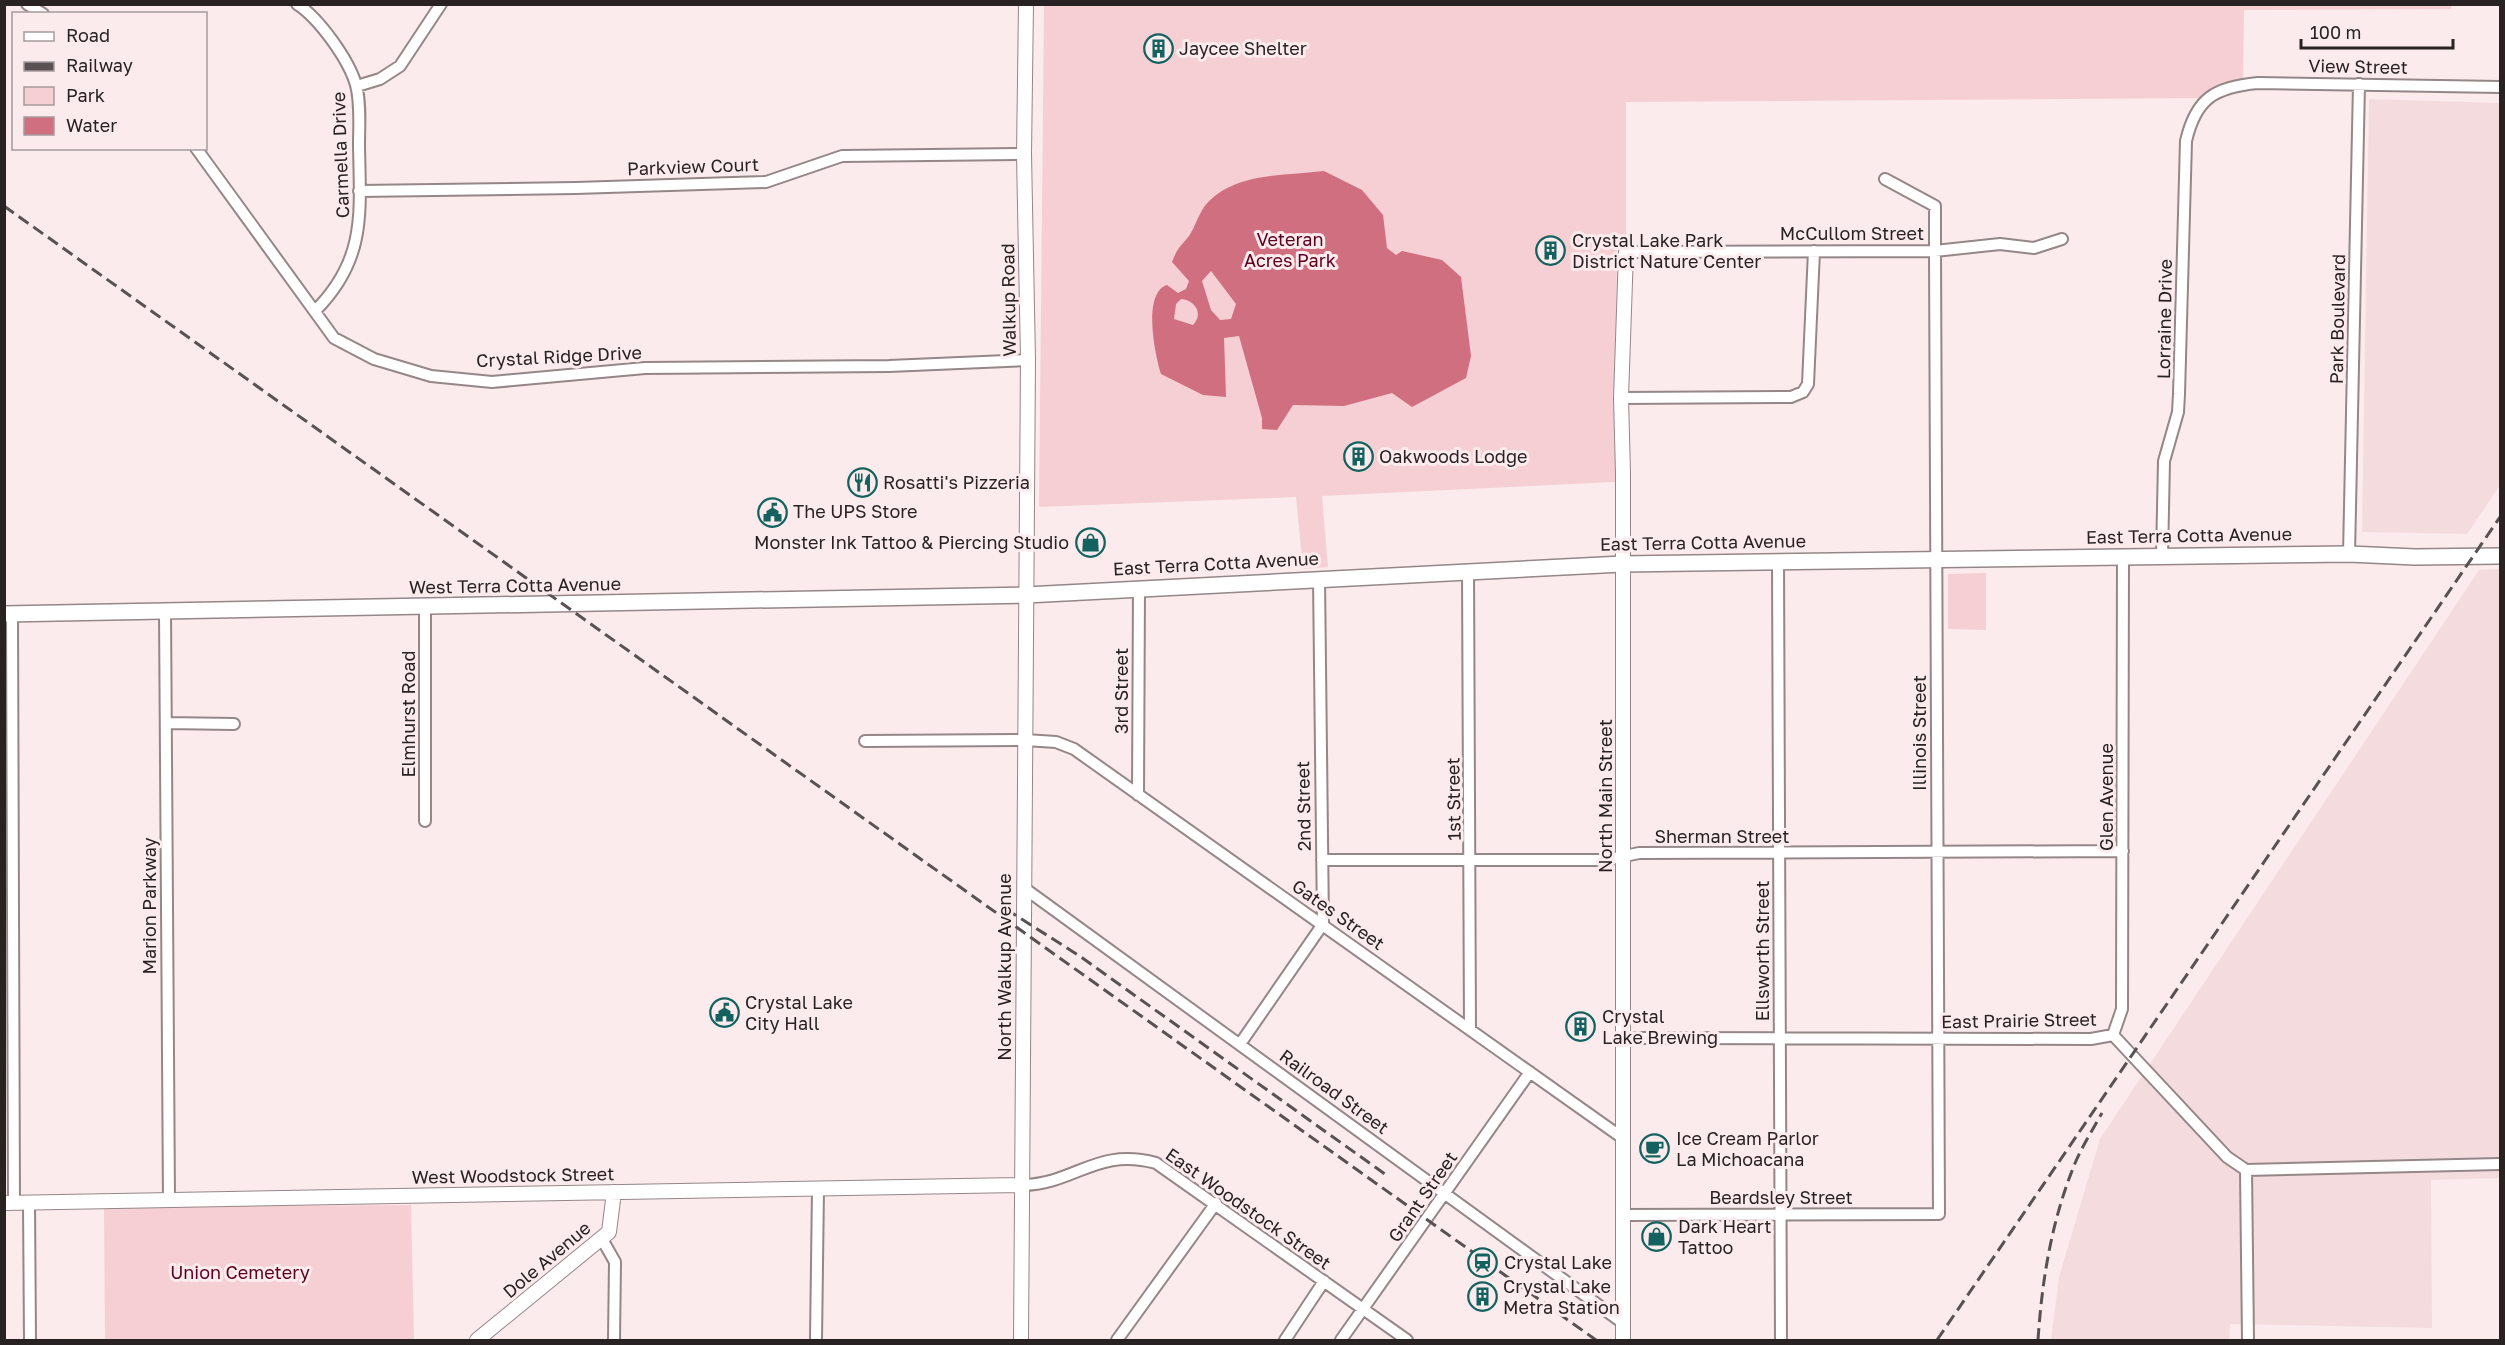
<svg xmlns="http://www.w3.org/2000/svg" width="2505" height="1345" font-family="'Golos Text',sans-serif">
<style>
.built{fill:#f4dbde}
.green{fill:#f5cfd3}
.water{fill:#d06f7f;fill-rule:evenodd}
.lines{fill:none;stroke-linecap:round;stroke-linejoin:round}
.minor-casing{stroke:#958688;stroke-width:14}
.tertiary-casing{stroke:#958688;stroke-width:16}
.secondary-casing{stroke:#958688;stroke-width:18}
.minor{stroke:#fff;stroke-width:10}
.tertiary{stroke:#fff;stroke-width:14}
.secondary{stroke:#fff;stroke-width:15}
.rail{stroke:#595152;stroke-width:3;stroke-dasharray:12 6;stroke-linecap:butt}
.labels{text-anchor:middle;stroke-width:6;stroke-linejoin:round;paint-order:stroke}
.poi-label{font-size:18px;fill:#282223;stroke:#fbebed;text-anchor:start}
.street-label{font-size:18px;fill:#282223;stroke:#fbebed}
.park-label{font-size:18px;fill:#5b001f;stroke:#fbebed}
</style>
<rect width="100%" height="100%" fill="#fbebed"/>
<path class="built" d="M2369,99L2500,103V485L2467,534L2362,532Z
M2500,569V1178L2431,1180L2432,1328L2230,1324L2229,1340H2051L2059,1277L2100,1139L2479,570Z"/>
<path class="green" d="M1044,5H2451V9L2244,10L2243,84L2208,98L1626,102V246L1617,247L1615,482L1322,496L1328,567L1303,569L1296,497L1039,507Z
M1986,573V630L1948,629V574Z
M411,1205L414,1340H105L104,1207Z"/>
<path class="water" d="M1324,171L1362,190L1383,215L1387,248L1396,255L1402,251L1442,260L1461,277L1471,356L1466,378L1412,407L1392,393L1344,406L1293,405L1277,430L1262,429V418L1239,336L1224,338L1226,397L1203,395L1161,374C1155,355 1142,293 1167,285L1178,293L1186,289L1189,281L1172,262C1178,247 1180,247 1189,236C1195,227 1198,216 1204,207C1232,172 1284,176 1324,171ZM1211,271L1236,304L1231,319L1220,320L1211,310L1202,281ZM1181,299C1195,300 1204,314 1193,325L1174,319L1176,304Z"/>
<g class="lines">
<defs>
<path id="minor" d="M27,4L43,14
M297,4C319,18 349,60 356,85C361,103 359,127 359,145C360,212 367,259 315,311
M357,86L380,79L400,66L441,4
M196,148L334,338L374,359L431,376L492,382L645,368L889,366L1028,360
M1885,179L1935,206V251L2000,244L2034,248L2062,239
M359,191L576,188L766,182L842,156L1024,154
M1621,398L1791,397L1803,392L1808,384L1814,251
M2349,554L2359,84
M2162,557L2164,461L2178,412L2179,394L2186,141C2196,98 2215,87 2258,83L2500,87
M1778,561L1781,1340
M1468,570L1470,1029
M425,608V821
M165,611L169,1201
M12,614L14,1203
M166,723L234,724
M865,741L1025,740L1056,742L1074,749L1624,1139
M1138,795L1139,588
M1322,860H1606L1639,853L2123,851
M1024,888L1623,1323
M2113,1035L2122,1009L2123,557
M2113,1035L2227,1157L2246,1170L2500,1164
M1624,1038L2091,1039L2113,1035
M1240,1044L1323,924L1319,578
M2246,1170L2248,1340
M1022,1185C1076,1184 1096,1147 1156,1163L1407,1340
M29,1203L30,1340
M1624,1215L1939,1214L1935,251L1626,252
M602,1239L615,1262L614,1340
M816,1340L818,1189
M1117,1340L1216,1203
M1285,1340L1324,1281
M1341,1340L1530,1072"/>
<path id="tertiary" d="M4,1203L1022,1185
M477,1340L609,1232L614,1192
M1021,1340L1028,360L1024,154L1026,4
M1623,1340V473L1621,398L1626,252"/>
<path id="secondary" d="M4,614L1026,595L1622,564L2349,554L2415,557L2500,556"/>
</defs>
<use href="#minor" class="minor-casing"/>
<use href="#tertiary" class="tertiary-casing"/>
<use href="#secondary" class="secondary-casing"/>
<use href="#minor" class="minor"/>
<use href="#tertiary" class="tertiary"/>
<use href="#secondary" class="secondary"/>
<path class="rail" d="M4,206L1596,1340
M1006,909L1081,957L1389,1177
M1937,1340L2500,517
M2038,1340C2042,1279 2052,1218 2076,1161C2083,1145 2093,1129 2102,1113"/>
</g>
<defs>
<symbol id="building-ring" viewBox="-11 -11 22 22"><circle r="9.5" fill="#fbebed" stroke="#13625f" stroke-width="1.5"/><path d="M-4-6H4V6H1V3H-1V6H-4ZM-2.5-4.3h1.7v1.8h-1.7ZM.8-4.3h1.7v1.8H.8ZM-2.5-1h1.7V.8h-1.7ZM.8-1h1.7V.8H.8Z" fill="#13625f"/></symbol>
<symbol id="restaurant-ring" viewBox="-11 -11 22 22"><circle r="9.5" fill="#fbebed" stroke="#13625f" stroke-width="1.5"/><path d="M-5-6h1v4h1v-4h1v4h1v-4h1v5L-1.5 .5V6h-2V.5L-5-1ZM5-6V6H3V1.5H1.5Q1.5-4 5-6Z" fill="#13625f"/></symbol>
<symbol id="civic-ring" viewBox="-11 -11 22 22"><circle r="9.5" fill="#fbebed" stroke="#13625f" stroke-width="1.5"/><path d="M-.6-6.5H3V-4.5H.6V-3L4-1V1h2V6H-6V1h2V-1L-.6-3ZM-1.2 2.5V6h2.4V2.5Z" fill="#13625f"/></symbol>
<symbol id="shop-ring" viewBox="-11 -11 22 22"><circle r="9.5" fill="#fbebed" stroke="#13625f" stroke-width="1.5"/><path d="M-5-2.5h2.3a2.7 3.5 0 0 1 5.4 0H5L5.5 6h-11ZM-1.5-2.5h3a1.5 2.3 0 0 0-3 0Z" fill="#13625f"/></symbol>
<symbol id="cafe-ring" viewBox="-11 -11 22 22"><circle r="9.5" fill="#fbebed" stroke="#13625f" stroke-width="1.5"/><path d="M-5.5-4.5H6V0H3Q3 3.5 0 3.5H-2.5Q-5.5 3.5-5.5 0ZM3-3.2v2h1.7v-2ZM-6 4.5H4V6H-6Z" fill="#13625f"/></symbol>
<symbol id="station-ring" viewBox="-11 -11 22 22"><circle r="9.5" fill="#fbebed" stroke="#13625f" stroke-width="1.5"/><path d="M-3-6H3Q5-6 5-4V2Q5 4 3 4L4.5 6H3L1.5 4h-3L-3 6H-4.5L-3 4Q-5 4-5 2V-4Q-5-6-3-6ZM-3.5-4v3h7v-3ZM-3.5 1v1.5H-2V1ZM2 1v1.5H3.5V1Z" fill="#13625f"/></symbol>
</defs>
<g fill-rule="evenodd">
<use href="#building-ring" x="1142" y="32" width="33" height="33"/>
<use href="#building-ring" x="1534" y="234" width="33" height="33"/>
<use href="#building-ring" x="1342" y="440" width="33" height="33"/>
<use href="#restaurant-ring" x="846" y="466" width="33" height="33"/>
<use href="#civic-ring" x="756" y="496" width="33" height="33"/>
<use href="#shop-ring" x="1074" y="526" width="33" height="33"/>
<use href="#civic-ring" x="708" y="996" width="33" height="33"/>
<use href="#building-ring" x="1564" y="1010" width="33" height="33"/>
<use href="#cafe-ring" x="1638" y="1132" width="33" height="33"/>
<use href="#shop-ring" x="1640" y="1220" width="33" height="33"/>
<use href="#station-ring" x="1466" y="1246" width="33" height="33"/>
<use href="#building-ring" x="1466" y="1280" width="33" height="33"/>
</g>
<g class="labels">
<g class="poi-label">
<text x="1179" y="55">Jaycee Shelter</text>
<text x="1572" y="247">Crystal Lake Park<tspan x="1572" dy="21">District Nature Center</tspan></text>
<text x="1379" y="463">Oakwoods Lodge</text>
<text x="883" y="489">Rosatti's Pizzeria</text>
<text x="793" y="518">The UPS Store</text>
<text x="1069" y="549" text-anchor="end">Monster Ink Tattoo &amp; Piercing Studio</text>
<text x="745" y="1009">Crystal Lake<tspan x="745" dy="21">City Hall</tspan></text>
<text x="1602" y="1023">Crystal<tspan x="1602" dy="21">Lake Brewing</tspan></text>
<text x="1676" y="1145">Ice Cream Parlor<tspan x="1676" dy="21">La Michoacana</tspan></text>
<text x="1678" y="1233">Dark Heart<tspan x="1678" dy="21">Tattoo</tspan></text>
<text x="1504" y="1269">Crystal Lake</text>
<text x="1503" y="1293">Crystal Lake<tspan x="1503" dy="21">Metra Station</tspan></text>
</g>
<g class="street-label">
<text transform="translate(2358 67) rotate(1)" y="6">View Street</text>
<text transform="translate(341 155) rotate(-92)" y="6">Carmella Drive</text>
<text transform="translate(693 167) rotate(-2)" y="6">Parkview Court</text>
<text x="1852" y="240">McCullom Street</text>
<text transform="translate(1009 300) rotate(-91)" y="6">Walkup Road</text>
<text transform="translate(2165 319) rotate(-89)" y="6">Lorraine Drive</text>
<text transform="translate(2338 319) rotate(-89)" y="6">Park Boulevard</text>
<text transform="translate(559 357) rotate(-3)" y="6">Crystal Ridge Drive</text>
<text transform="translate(2189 536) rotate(-1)" y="6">East Terra Cotta Avenue</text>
<text transform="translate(1703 543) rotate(-1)" y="6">East Terra Cotta Avenue</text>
<text transform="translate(1216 564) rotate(-3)" y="6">East Terra Cotta Avenue</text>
<text transform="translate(515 586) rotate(-1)" y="6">West Terra Cotta Avenue</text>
<text transform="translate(1122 691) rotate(-90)" y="6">3rd Street</text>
<text transform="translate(409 714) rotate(-90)" y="6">Elmhurst Road</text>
<text transform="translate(1920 733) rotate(-90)" y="6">Illinois Street</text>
<text transform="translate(1606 796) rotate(-90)" y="6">North Main Street</text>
<text transform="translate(2107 797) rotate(-90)" y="6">Glen Avenue</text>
<text transform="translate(1454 799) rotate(-91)" y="6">1st Street</text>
<text transform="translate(1304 806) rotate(-91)" y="6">2nd Street</text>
<text x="1722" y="843">Sherman Street</text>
<text transform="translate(150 906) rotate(-90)" y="6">Marion Parkway</text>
<text transform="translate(1338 915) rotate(35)" y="6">Gates Street</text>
<text transform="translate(1763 951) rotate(-90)" y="6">Ellsworth Street</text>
<text transform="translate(1005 967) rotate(-90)" y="6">North Walkup Avenue</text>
<text transform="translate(2019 1021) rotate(-1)" y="6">East Prairie Street</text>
<text transform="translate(1334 1092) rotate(36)" y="6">Railroad Street</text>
<text transform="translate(513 1176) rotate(-1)" y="6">West Woodstock Street</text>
<text transform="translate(1423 1197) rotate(-55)" y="6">Grant Street</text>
<text x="1781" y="1204">Beardsley Street</text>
<text transform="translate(1248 1209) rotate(35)" y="6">East Woodstock Street</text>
<text transform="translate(547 1260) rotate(-40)" y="6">Dole Avenue</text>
</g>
<g class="park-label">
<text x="1290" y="246">Veteran<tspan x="1290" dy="21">Acres Park</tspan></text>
<text x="240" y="1279">Union Cemetery</text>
</g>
</g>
<rect width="2505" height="1345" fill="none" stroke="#282223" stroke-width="12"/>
<rect x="12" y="12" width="195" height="138" fill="#fbebed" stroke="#a79b9c" stroke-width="1.5"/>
<rect x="24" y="32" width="30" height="9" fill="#ffffff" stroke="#a79b9c" stroke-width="1.5"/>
<text x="66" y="42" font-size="18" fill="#282223">Road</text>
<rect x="24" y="62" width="30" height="9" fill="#595152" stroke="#a79b9c" stroke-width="1.5"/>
<text x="66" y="72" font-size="18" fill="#282223">Railway</text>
<rect x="24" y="87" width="30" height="18" fill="#f5cfd3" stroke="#a79b9c" stroke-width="1.5"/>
<text x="66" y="102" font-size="18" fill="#282223">Park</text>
<rect x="24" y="117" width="30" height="18" fill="#d06f7f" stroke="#a79b9c" stroke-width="1.5"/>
<text x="66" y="132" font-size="18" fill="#282223">Water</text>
<path d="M2301 39v9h152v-9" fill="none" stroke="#282223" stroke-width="3"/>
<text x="2310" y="39" font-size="18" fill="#282223" stroke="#fbebed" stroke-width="4.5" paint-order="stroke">100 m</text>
</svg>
